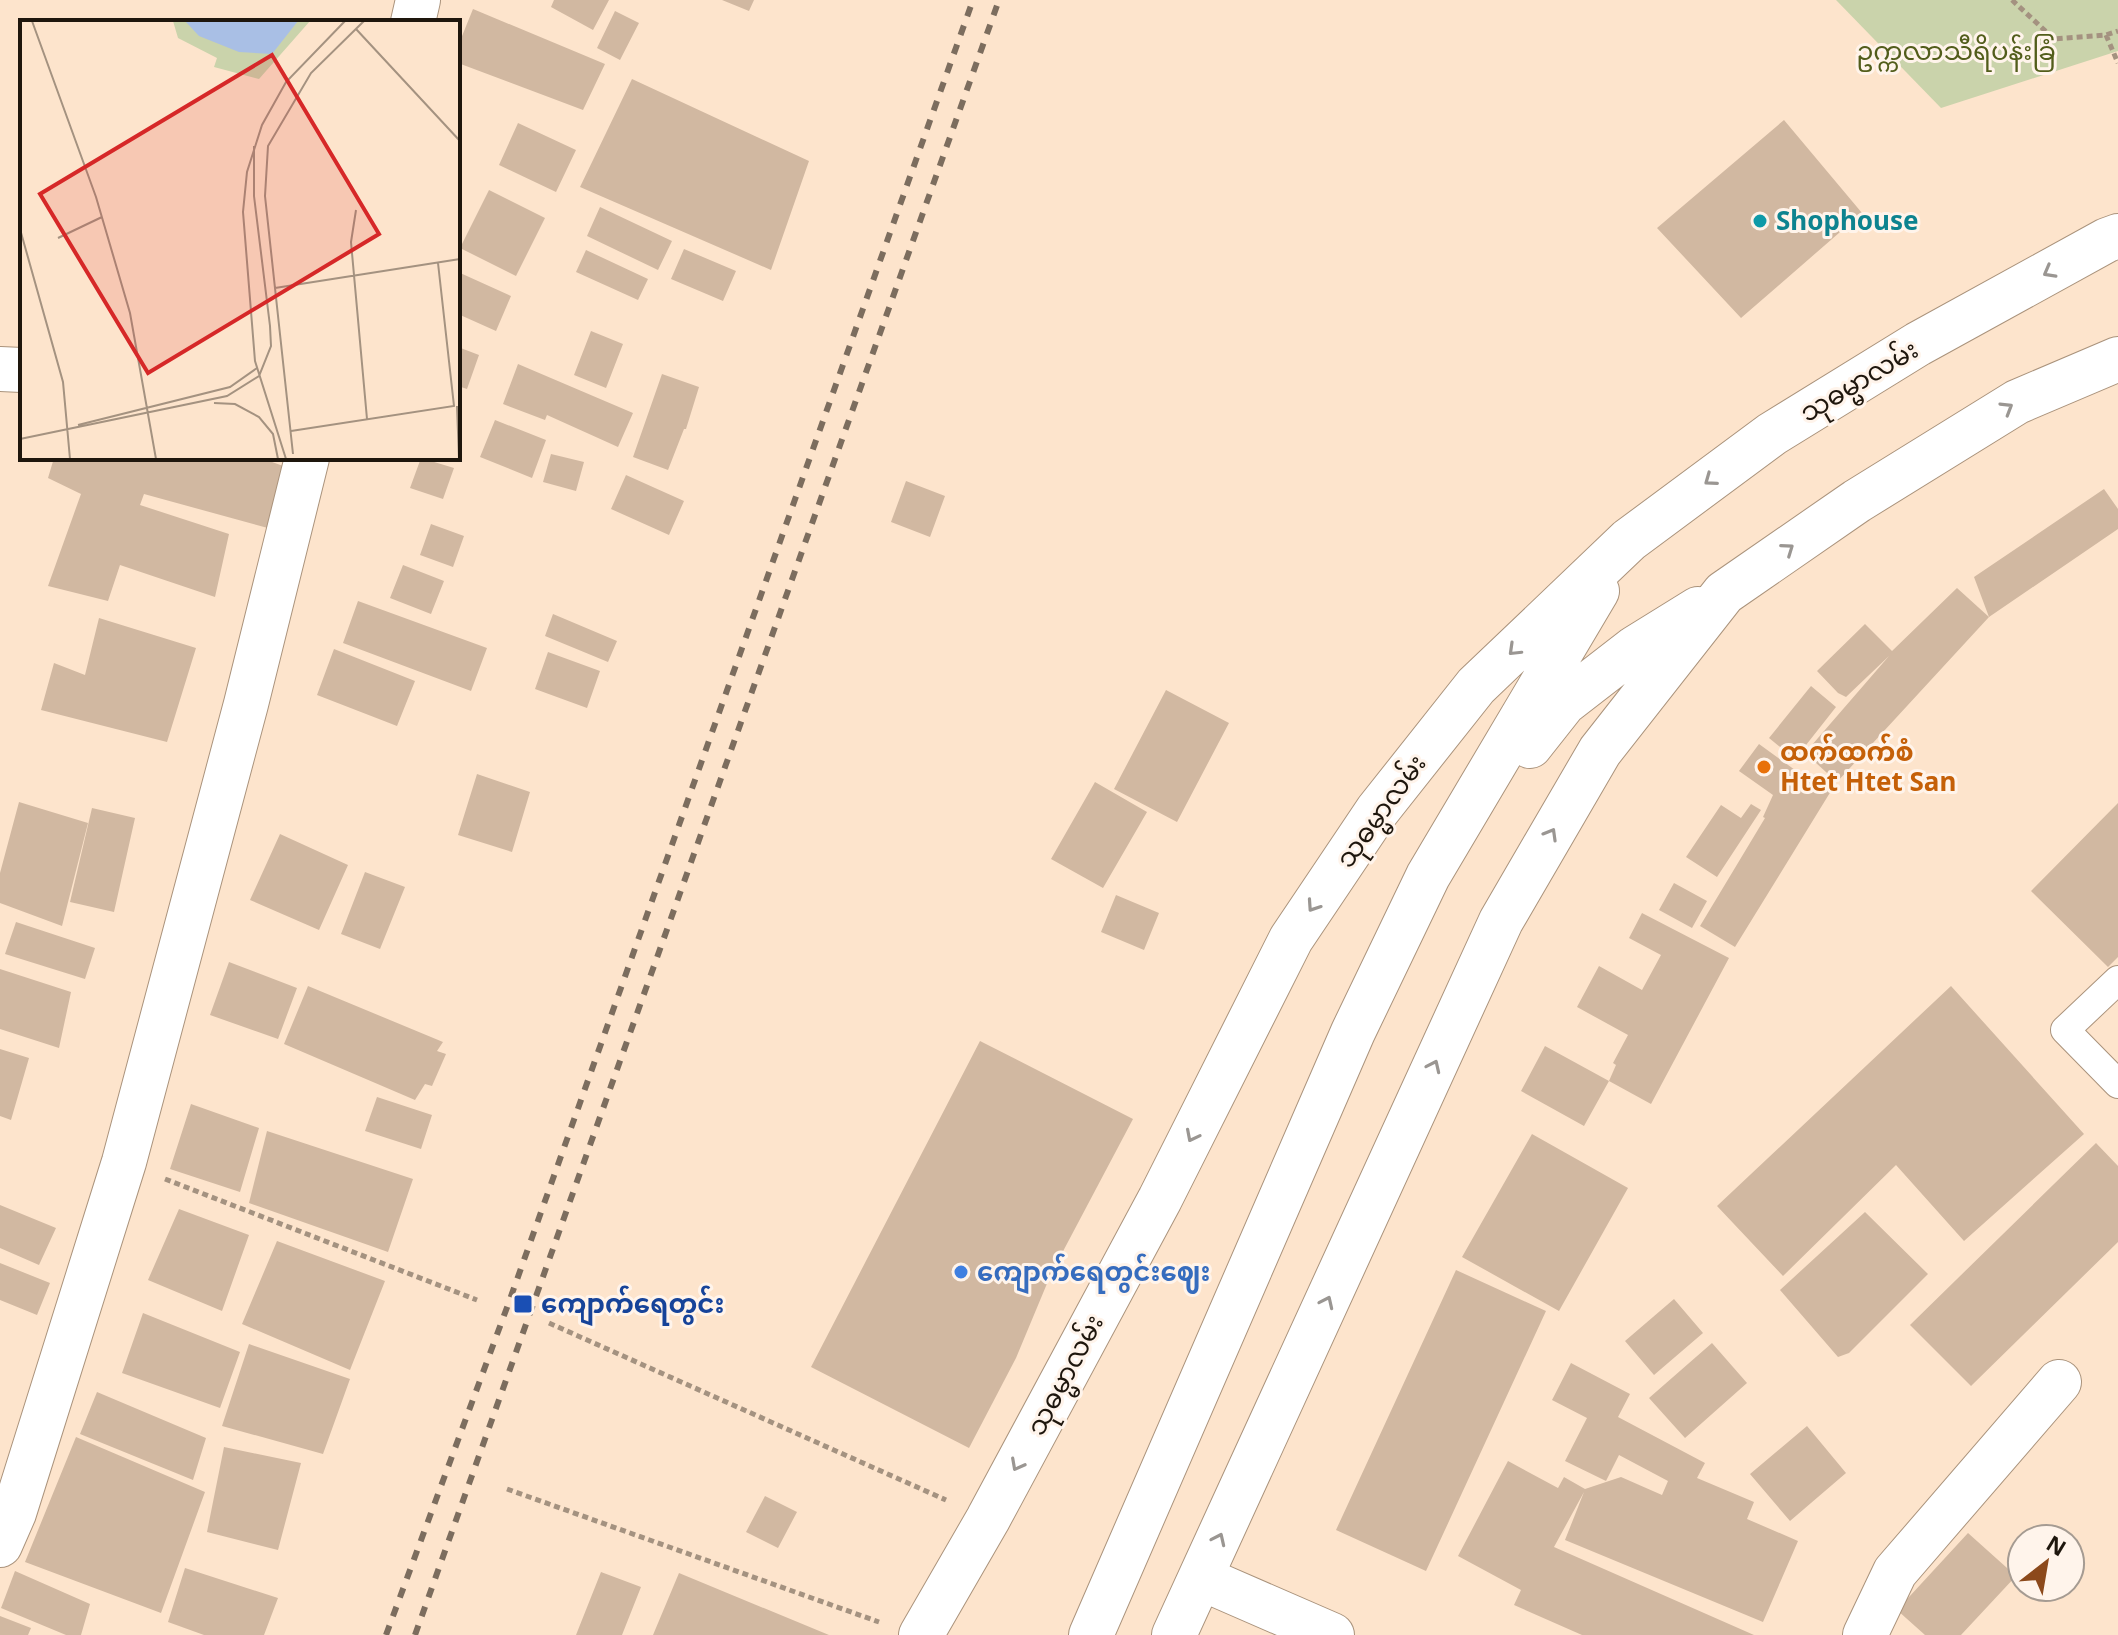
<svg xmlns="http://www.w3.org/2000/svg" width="2118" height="1635" font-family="'Noto Sans','Noto Sans Myanmar',sans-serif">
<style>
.green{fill:#cad3ab}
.building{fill:#d1b8a1}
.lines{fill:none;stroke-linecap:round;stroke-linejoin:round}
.service-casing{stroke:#aa937c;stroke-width:30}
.minor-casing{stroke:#aa937c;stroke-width:46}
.primary-casing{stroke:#aa937c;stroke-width:46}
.path{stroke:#a49280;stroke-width:5;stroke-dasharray:6 4;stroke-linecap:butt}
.service{stroke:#fff;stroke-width:28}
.minor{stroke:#fff;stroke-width:44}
.primary{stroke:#fff;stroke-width:44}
.rail{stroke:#7c6d5e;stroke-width:6;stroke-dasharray:10 10;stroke-linecap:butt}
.oneway{stroke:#9a9692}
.culture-dot{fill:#0f9aa8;stroke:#fff4eb;stroke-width:3}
.food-dot{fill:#e8710a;stroke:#fff4eb;stroke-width:3}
.shop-dot{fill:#3f7fe0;stroke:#fff4eb;stroke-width:3}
.transit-dot{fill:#1a4fb4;stroke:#fff4eb;stroke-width:3}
.labels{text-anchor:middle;stroke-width:6;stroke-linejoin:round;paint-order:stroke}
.park-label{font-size:26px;fill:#525d1b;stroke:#fff4eb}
.culture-label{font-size:26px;font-weight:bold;fill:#0d838f;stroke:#fff4eb;text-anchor:start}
.street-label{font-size:26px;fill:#1e160d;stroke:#fff4eb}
.food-label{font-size:26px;font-weight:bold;fill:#c56008;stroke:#fff4eb;text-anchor:start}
.shop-label{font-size:26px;font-weight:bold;fill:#366cbe;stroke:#fff4eb;text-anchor:start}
.transit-label{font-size:26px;font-weight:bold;fill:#164399;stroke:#fff4eb;text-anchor:start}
.inset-road{fill:none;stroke:#a49280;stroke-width:2}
.view{fill:#d62828;fill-opacity:0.15;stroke:#d62828;stroke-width:4}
.inset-edge{fill:none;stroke:#1e160d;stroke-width:4}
</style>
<rect width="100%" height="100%" fill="#fde4cc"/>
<path class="green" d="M1836,0H2118V51L1941,108Z"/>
<path class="building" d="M554,0H609L593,30L551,7Z
M722,0H754L749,11Z
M473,9L605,64L583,110L458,63V46Z
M615,11L639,23L620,60L597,48Z
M632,79L809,161L771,270L580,187Z
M1784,120L1862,213L1741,318L1657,228Z
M518,123L576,150L556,192L499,165Z
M489,190L545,218L516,276L460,248Z
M600,207L672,241L658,270L587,236Z
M684,249L736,271L723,301L671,279Z
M586,250L648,279L638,300L576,272Z
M458,272L511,296L496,331L458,314Z
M591,331L623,344L606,388L574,375Z
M458,347L479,355L467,389L458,386Z
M518,364L633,413L618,447L547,415L545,420L503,404Z
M662,374L699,387L686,429H684L668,470L633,457Z
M495,420L546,440L532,478L480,457Z
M551,454L584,462L576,491L543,482Z
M54,458H261L286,467L275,530L144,494L140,505L229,534L215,597L120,565L108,601L48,586L81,494L48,478Z
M421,458L454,468L443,499L410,488Z
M626,475L684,501L669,535L611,509Z
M906,481L945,496L930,537L891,522Z
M2104,489L2118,509V529L1989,617L1974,577Z
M431,524L464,536L453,567L420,555Z
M403,565L444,581L431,614L390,598Z
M1957,588L1989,617L1837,782L1805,753L1889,656L1846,697L1838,693L1817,671L1865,624L1892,651Z
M358,601L487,648L471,691L343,643Z
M553,614L617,641L608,662L545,636Z
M99,618L196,648L167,742L41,710L54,663L85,675Z
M334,649L415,681L397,726L317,695Z
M548,652L600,671L587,708L535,689Z
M1811,686L1836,707L1795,759L1769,738Z
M1166,690L1229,723L1177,822L1114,789Z
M1759,744L1795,770L1831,791L1735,947L1700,926L1765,818L1763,817L1773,795L1739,771Z
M477,774L530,792L512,852L458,835Z
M1095,782L1147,812L1103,888L1051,859Z
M19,802L88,823L62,926L0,903V873Z
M2118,803V957L2108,967L2031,891Z
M1751,804L1761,810L1717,877L1686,857L1721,805L1741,818Z
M92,808L135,818L114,912L70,902Z
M280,834L348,865L319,930L250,900Z
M365,872L405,887L380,949L341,934Z
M1674,883L1707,901L1692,928L1659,910Z
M1116,895L1159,913L1144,950L1101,932Z
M1642,913L1729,958L1651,1104L1609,1081L1616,1065L1613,1063L1628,1035L1577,1007L1599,966L1642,990L1661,955L1629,938Z
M16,922L95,948L85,979L5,954Z
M229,962L297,988L278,1039L210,1015Z
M0,969L71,992L59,1048L0,1029Z
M308,986L443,1042L437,1051L446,1054L432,1086L425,1084L415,1100L284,1044Z
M1951,986L2084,1134L1964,1241L1896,1165L1783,1276L1717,1206Z
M980,1041L1133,1119L1051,1274L1016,1358L969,1448L811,1367Z
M1545,1046L1609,1081L1584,1126L1521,1091Z
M0,1049L29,1058L11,1120L0,1116Z
M377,1097L432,1115L421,1149L365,1131Z
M191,1104L259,1128L240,1192L170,1169Z
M267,1131L413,1179L388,1252L249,1203Z
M1532,1134L1628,1188L1559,1311L1462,1257Z
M2096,1143L2118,1166V1242L1971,1386L1910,1325Z
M0,1205L56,1228L39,1265L0,1248Z
M179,1209L249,1235L222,1311L148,1280Z
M1865,1212L1928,1274L1849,1353L1838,1357L1780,1290Z
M277,1241L385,1281L350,1370L242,1324Z
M0,1263L50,1283L37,1315L0,1300Z
M1456,1270L1546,1311L1426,1571L1336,1530Z
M1674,1299L1703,1333L1654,1375L1625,1341Z
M143,1313L240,1352L220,1408L122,1373Z
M1712,1343L1747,1383L1685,1438L1649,1398Z
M249,1344L350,1379L323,1454L222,1426Z
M1571,1363L1630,1394L1618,1417L1705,1463L1697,1478L1754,1502L1747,1519L1798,1541L1763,1622L1565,1540L1584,1492L1554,1547L1754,1635H1582L1514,1605L1521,1590L1458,1556L1508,1461L1558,1488L1564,1477L1585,1489L1621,1477L1662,1495L1668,1481L1619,1455L1606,1481L1565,1461L1587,1418L1552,1400Z
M97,1392L206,1438L193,1480L80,1434Z
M1807,1426L1846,1473L1790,1521L1750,1474Z
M76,1437L205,1492L161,1613L25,1562Z
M224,1447L301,1463L278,1550L207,1532Z
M765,1496L797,1512L778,1548L746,1532Z
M1968,1533L2016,1576L1961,1635H1925L1897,1610Z
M185,1568L278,1598L264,1635H204L168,1622Z
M15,1571L90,1604L81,1635H66L1,1608Z
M601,1572L641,1587L622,1635H576Z
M679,1573L829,1635H653Z
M0,1616L31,1628L28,1635H0Z"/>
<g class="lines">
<defs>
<path id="service" d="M2118,980L2065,1030L2118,1084"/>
<path id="minor" d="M413,22L418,0
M0,369L22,370
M0,1545L14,1513L124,1162L246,704L307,458
M1201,1578L1332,1635
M1865,1635L1895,1572L2059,1382"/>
<path id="primary" d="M1530,746L1564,703L1635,648L1698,609
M921,1635L988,1519L1160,1199L1291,939L1377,811L1476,686L1629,540L1772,434L1918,344L2107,240L2118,236
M1091,1635L1353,1032L1428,876L1597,591
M1174,1635L1501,921L1600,751L1724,593L1857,501L2017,402L2118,359"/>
</defs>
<use href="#service" class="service-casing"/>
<use href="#minor" class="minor-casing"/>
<use href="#primary" class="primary-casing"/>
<path class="path" d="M2012,0L2054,39L2106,35L2118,31
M2106,35L2118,63
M165,1179L477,1300
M549,1323L946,1500
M507,1489L879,1622"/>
<use href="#service" class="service"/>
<use href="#minor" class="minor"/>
<use href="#primary" class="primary"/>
<path class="rail" d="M386,1635L509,1302L973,0
M415,1635L999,0"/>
</g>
<defs><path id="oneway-chevron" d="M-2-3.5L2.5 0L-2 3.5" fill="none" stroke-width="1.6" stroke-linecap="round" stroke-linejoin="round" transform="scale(2)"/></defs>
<g class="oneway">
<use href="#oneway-chevron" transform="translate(2049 272) rotate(151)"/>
<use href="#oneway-chevron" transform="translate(2007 408) rotate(-31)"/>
<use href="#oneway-chevron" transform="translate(1710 480) rotate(144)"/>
<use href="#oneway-chevron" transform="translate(1788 549) rotate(-35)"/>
<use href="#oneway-chevron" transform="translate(1514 650) rotate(136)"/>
<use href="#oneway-chevron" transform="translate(1551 834) rotate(-60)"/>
<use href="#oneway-chevron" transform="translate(1313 906) rotate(124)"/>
<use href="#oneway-chevron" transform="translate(1434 1066) rotate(-65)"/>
<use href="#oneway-chevron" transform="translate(1192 1136) rotate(117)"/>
<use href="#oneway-chevron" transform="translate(1327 1302) rotate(-65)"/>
<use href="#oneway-chevron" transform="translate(1017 1465) rotate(118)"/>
<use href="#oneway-chevron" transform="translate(1219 1539) rotate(-65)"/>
</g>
<circle class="culture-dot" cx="1760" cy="221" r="8"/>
<circle class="food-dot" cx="1764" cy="767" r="8"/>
<circle class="shop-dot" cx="961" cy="1272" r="8"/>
<rect class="transit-dot" x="513" y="1294" width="20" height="20" rx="4"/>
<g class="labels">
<g class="park-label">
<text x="1956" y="60">ဥက္ကလာသီရိပန်းခြံ</text>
</g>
<g class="culture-label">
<text x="1776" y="230">Shophouse</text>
</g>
<g class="street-label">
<text transform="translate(1859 381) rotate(-31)" y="9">သုဓမ္မာလမ်း</text>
<text transform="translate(1381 811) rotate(-54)" y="9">သုဓမ္မာလမ်း</text>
<text transform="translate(1065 1375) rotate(-62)" y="9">သုဓမ္မာလမ်း</text>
</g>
<g class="food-label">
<text x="1780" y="761">ထက်ထက်စံ<tspan x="1780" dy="30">Htet Htet San</tspan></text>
</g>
<g class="shop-label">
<text x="977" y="1281">ကျောက်ရေတွင်းဈေး</text>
</g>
<g class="transit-label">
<text x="541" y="1313">ကျောက်ရေတွင်း</text>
</g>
</g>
<g transform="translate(20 20)">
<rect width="440" height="440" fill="#fde4cc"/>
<path d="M153,1H290L239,59L194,47L197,38L158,18Z" fill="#cad3ab"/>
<path d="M165,1H278L252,34L219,32L179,16Z" fill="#a9bfe5"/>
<path class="inset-road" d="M12,1L76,177L110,293L136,439M336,9L440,121M336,190L331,222L347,399M0,209L43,362L50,439M38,218L82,197M255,268L440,239M194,383L215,384L239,397L253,414L258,439M437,386L439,439M58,405L210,367L237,348M271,411L434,386L418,243M0,419L207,376L239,356L251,326L250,306L234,176V126M273,434L245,176L248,126L291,53L344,1M266,439L235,341L223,192L227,152L242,105L266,62L325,1"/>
<path class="view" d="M252,35L359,214L128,353L20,174Z"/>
<rect width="440" height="440" class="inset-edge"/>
</g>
<g transform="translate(2046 1563) rotate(31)"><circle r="38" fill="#fff4eb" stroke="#a59b92" stroke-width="2"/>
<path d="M0-6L14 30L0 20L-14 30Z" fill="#8c491b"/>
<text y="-12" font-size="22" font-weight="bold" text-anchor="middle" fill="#1e160d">N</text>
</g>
</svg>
